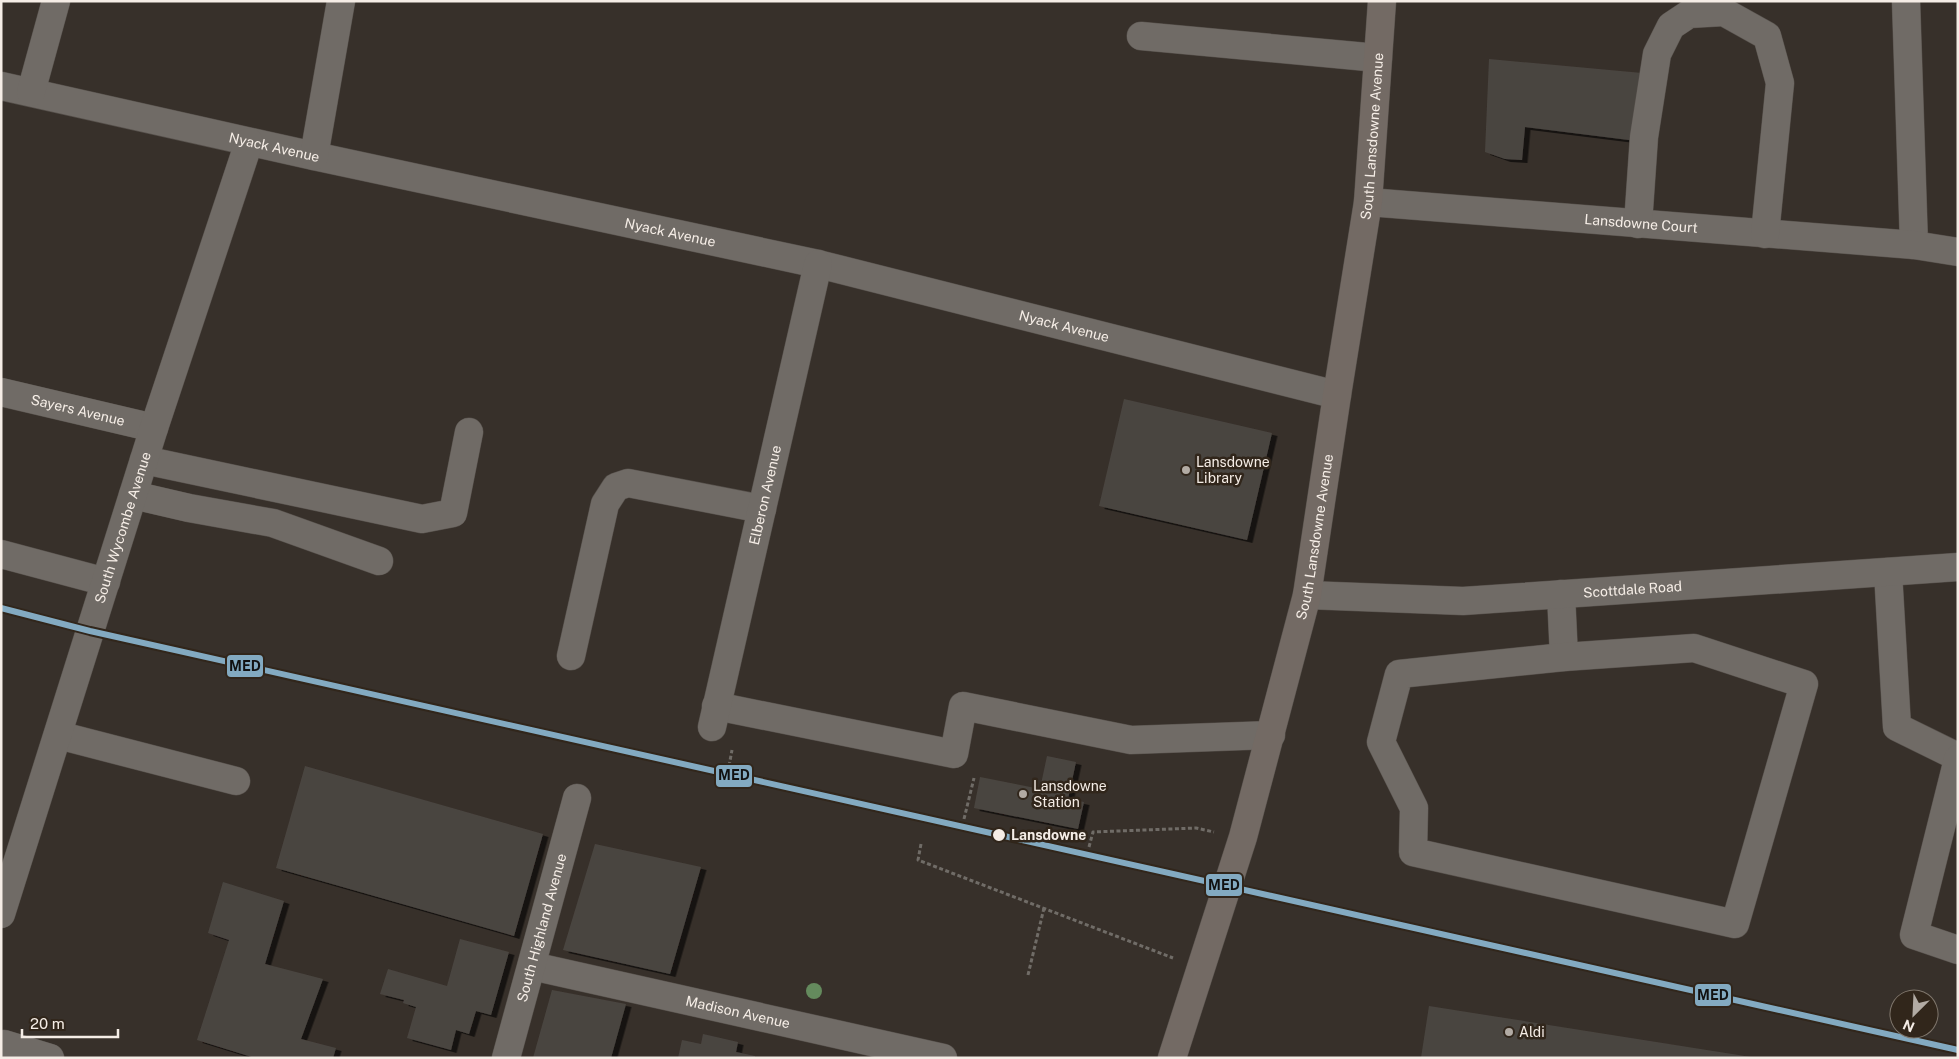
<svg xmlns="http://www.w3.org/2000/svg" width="1959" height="1059" font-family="'Public Sans',sans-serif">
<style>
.building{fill:#4a4540;filter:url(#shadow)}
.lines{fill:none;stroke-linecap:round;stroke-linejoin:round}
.minor-casing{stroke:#554f4a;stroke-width:29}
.major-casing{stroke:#554f4a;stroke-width:29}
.path{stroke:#706c67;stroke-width:3;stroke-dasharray:4 2.5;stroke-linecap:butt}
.minor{stroke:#706b66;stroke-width:28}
.major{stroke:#736a64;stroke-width:28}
.rail-1-casing{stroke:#31261b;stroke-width:10}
.rail-1{stroke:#83aac1;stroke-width:6}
.tree{fill:#648a5d}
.poi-dot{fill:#b2aba4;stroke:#31261b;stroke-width:2}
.stop-dot{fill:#f5ede6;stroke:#31261b;stroke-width:2}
.labels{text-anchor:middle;stroke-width:5;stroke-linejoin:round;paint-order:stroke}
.street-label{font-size:14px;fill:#f5ede6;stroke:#31261b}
.poi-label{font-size:14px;fill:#f5ede6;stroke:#31261b;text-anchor:start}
.stop-label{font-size:14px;font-weight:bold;fill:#f5ede6;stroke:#31261b;text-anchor:start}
.line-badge{stroke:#31261b;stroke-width:2}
.pale-badge-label{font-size:14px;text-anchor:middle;font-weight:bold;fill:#111}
</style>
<defs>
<filter id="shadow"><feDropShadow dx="5.5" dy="3" stdDeviation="0" flood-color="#0009"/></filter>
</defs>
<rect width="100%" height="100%" fill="#37302a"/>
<path class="building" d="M1489,59L1642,73L1637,141L1525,127L1522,160L1505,159L1485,152Z
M1124,399L1272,433L1247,540L1099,506Z
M1047,756L1076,762L1068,799L1084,802L1078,829L974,808L980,777L1040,789Z
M305,766L543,834L514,936L276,868Z
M595,844L701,867L670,974L563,950Z
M223,882L284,901L265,964L323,979L301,1039L336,1048L333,1058H255L197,1040L229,940L208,933Z
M460,939L509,952L491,1015L476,1011L469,1034L456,1030L451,1050L407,1038L416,1007L403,1003L404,1000L380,994L388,969L447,986Z
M552,990L626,1004L611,1058H533Z
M1429,1006L1751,1057V1058H1421Z
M703,1034L738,1042L736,1052L755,1056V1058H678L682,1040L701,1044Z"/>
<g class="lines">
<defs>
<g id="minor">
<path d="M1906,1L1914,245"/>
<path d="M1141,36L1378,58"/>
<path id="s1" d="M1,86L314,156L818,264L1337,395"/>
<path d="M31,92L56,1"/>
<path d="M314,156L341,1"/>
<path id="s2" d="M1368,202L1914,245L1958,252"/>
<path d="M1638,224L1644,137L1657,54L1671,26L1689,14L1724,12L1767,36L1780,83L1765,234"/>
<path id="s3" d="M1,392L154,428"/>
<path d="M144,460L422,519L453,513L469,432"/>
<path d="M133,495L189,508L273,523L379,561"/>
<path d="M1,554L106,582"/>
<path d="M1888,572L1897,727L1958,757"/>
<path d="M1561,594L1564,657"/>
<path id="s4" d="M1307,595L1463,601L1958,567"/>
<path d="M1694,648L1804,684L1735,924L1413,852L1414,808L1381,742L1399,674L1564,657Z"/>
<path d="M571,656L605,504L616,487L628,483L762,509"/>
<path d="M716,706L954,754L963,706L1131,740L1271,735"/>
<path id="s5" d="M712,727L818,264"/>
<path d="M58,735L236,781"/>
<path d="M1958,759L1914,935L1958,950"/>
<path id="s6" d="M1,914L154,428L249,142"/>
<path id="s7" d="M532,966L943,1058"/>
<path d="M4,1044L50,1058"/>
<path id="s8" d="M506,1058L577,798"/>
</g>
<g id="major">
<path id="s9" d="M1172,1058L1243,837L1307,595L1337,395L1368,202L1382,1"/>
</g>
</defs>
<use href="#minor" class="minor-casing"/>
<use href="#major" class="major-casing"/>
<path class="path" d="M729,766L732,750
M964,819L974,778
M921,844L918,860L1173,958
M1089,847L1093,832L1196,828L1214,832
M1028,975L1044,908"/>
<use href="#minor" class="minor"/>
<use href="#major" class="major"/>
<defs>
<path id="rail-1" d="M1,608L90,631L1958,1050"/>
</defs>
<use href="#rail-1" class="rail-1-casing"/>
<use href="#rail-1" class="rail-1"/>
</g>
<circle class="tree" cx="814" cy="991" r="8"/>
<g class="poi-dot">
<circle cx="1186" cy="470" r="5"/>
<circle cx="1023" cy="794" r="5"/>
<circle cx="1509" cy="1032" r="5"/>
</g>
<circle class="stop-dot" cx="999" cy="835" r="7"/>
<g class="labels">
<g class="street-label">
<text dy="5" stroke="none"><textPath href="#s9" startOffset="946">South Lansdowne Avenue</textPath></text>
<text dy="5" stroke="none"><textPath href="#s1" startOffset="280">Nyack Avenue</textPath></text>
<text dy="5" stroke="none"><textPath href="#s2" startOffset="274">Lansdowne Court</textPath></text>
<text dy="5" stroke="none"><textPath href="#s1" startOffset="685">Nyack Avenue</textPath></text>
<text dy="5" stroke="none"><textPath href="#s1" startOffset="1090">Nyack Avenue</textPath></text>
<text dy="5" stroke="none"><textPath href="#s3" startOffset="79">Sayers Avenue</textPath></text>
<text dy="5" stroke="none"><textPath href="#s5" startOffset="238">Elberon Avenue</textPath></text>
<text dy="5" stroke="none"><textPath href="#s6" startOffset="405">South Wycombe Avenue</textPath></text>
<text dy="5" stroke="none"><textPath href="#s9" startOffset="541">South Lansdowne Avenue</textPath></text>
<text dy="5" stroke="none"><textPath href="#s4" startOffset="326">Scottdale Road</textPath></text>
<text dy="5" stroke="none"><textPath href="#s8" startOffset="135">South Highland Avenue</textPath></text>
<text dy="5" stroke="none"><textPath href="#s7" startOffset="211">Madison Avenue</textPath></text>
</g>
<g class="poi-label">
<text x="1196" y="467">Lansdowne<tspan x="1196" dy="16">Library</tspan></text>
<text x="1033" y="791">Lansdowne<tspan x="1033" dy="16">Station</tspan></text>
<text x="1519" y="1037">Aldi</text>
</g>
<g class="stop-label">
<text x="1011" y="840">Lansdowne</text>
</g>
</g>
<g class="line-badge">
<rect x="226" y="654" width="38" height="24" rx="5" fill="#83aac1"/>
<rect x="715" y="764" width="38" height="24" rx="5" fill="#83aac1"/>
<rect x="1205" y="873" width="38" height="24" rx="5" fill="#83aac1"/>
<rect x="1694" y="983" width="38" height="24" rx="5" fill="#83aac1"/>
</g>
<g class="pale-badge-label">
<text x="245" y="671">MED</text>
<text x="734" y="780">MED</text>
<text x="1224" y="890">MED</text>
<text x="1713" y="1000">MED</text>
</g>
<rect width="1959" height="1059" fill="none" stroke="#f5ede6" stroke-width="5"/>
<g transform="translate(1914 1014) rotate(204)"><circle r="24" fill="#31261b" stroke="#7f766c"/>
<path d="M0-4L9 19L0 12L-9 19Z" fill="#b2aba4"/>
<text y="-8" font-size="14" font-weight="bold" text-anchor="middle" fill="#f5ede6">N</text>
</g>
<path d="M22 1029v8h96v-8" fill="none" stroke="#f5ede6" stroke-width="2.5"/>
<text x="30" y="1029" font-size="15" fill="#f5ede6" stroke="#31261b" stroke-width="4" paint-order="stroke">20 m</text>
</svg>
